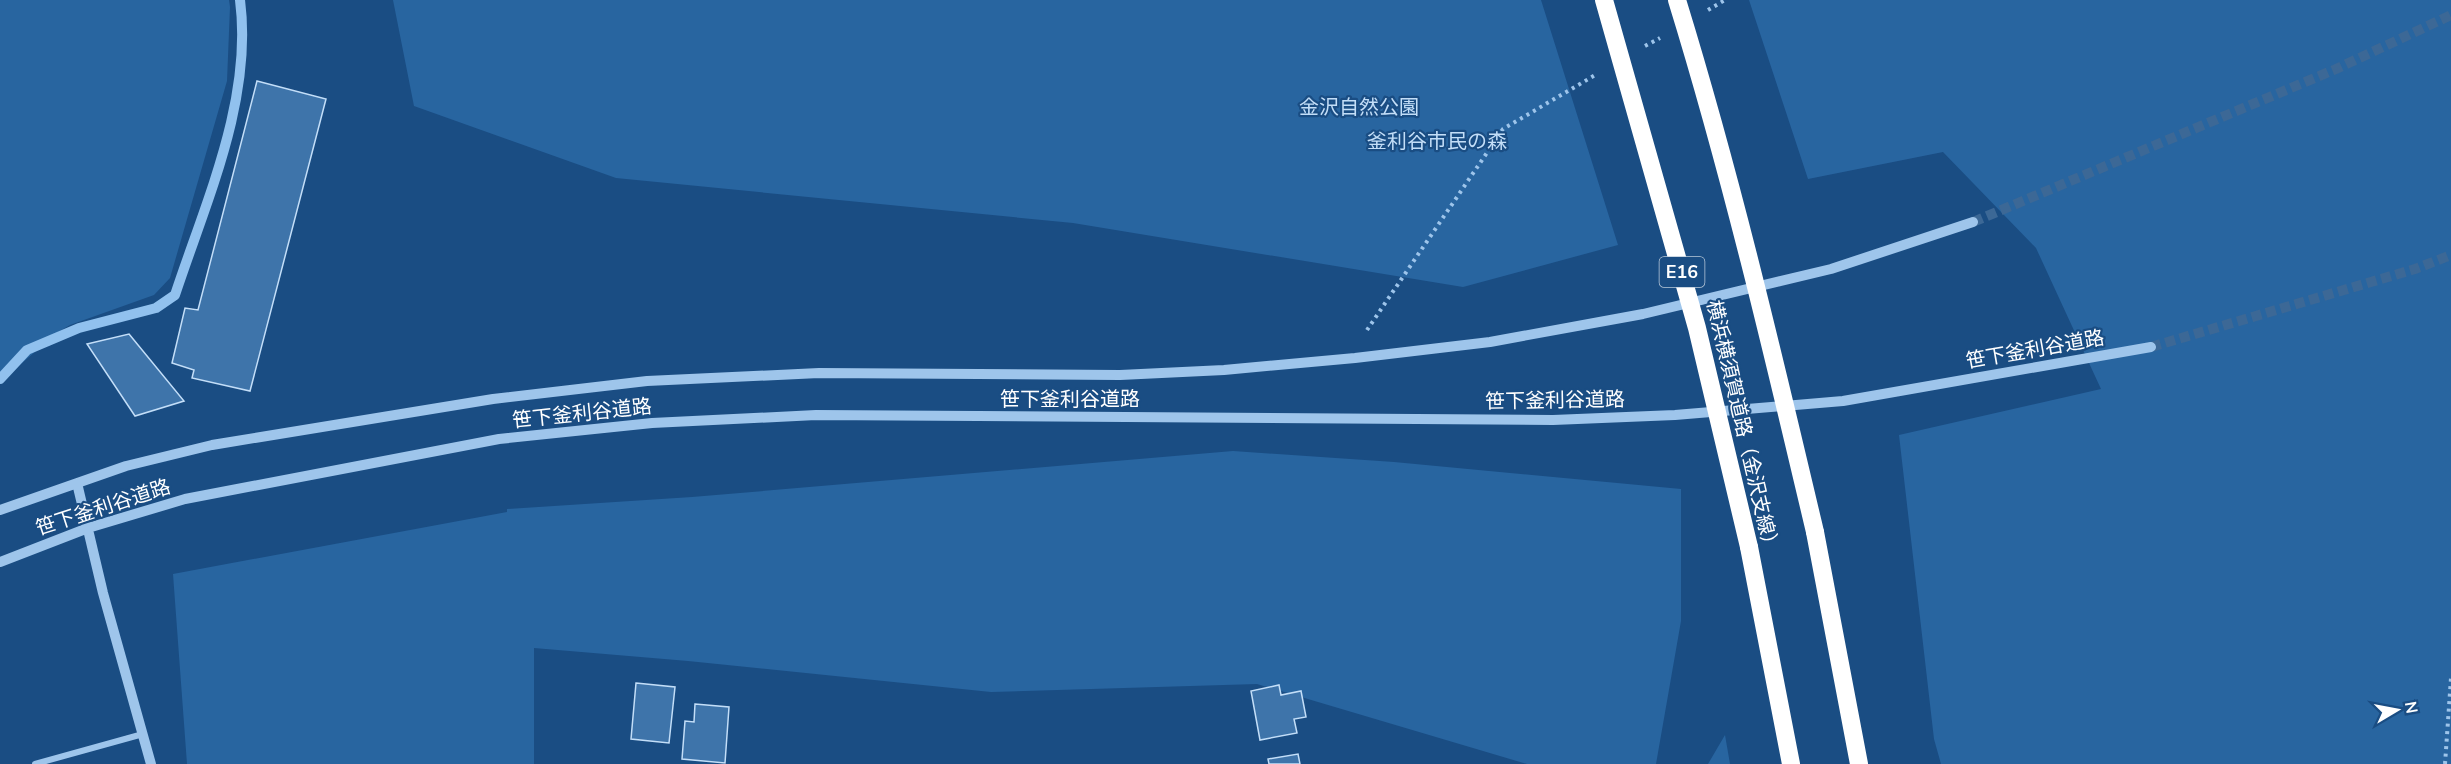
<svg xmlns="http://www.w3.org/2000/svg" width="2451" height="764" font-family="'Nunito Sans','Noto Sans JP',sans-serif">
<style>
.green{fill:#2865a0}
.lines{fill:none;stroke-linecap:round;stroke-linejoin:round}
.stream{stroke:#91c1ee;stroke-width:10}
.building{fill:#3e74aa;stroke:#c3def8;stroke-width:1.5}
.tertiary-tunnel{stroke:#3c6896;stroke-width:10;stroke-dasharray:10 5;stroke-linecap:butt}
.path{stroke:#9ec5eb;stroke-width:4;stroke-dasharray:3 4.5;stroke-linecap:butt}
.minor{stroke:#9ec5eb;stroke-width:6}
.tertiary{stroke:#9ec5eb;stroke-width:10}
.motorway{stroke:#fff;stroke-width:18}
.motorway-bridge{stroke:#fff;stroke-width:18}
.labels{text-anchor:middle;stroke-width:4.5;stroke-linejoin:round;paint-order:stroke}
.shield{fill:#1a4d83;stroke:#bacada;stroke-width:1.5}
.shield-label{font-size:18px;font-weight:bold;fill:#fff}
.park-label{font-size:20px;fill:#c3def8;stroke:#1a4d83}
.street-label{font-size:20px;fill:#fff;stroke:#1a4d83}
</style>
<rect width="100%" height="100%" fill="#1a4d83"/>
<path class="green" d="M0,0H229L230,7L227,81L170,278L154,295L70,325L58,332L0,382Z
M393,0H1541L1618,245L1463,287L1073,223L616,178L414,106Z
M1749,0H2451V764H1941L1934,739L1899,435L2101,389L2036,248L1943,152L1808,179Z
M1233,451L1394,462L1681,489V621L1656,764H1527L1257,684L991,692L688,661L534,648V764H187L173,574L507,512V509L692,497Z
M1725,735L1730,764H1708Z"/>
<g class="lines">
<path class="stream" d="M0,379L27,350L79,328L156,308L175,295C206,201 253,100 240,0"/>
</g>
<path class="building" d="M257,81L326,99L250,391L192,378L194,370L172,363L185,308L198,310Z
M129,334L184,401L135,416L87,344Z
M636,683L675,687L669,743L631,739Z
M1279,685L1281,695L1301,691L1306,717L1294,719L1297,733L1260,740L1251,691Z
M695,704L729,707L725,763L682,759L685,721L694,722Z
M1298,754L1300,764H1269L1268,759Z"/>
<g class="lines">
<path class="tertiary-tunnel" d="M1973,222L2336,69L2451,15
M2151,347L2415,269L2451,255"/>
<path class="path" d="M1708,10L1725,0
M1645,46L1660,38
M1367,330L1503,129L1597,74
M2445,764L2451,678"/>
<path class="minor" d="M35,764L143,734"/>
<path class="tertiary" d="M77,483L103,593L151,764
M0,510L126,466L212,445L493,399L647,381L819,373L1120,375L1224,370L1355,358L1490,342L1643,314L1831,269L1973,222
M0,562L88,528L185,499L499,439L652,423L816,415L1553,420L1675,415L1843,401L2151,347"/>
<path class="motorway" d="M1815,532L1859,764
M1749,547L1791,764"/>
<path class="motorway-bridge" d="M1604,0L1697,328L1749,547
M1677,0C1731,175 1773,354 1815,532"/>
</g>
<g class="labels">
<rect class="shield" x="1659.5" y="257" width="45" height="30" rx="4.5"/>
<g class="shield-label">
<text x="1682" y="278">E16</text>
</g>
<g class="park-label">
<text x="1359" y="114">金沢自然公園</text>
<text x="1437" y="148">釜利谷市民の森</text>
</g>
<g class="street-label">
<text transform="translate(2035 349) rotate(-10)" y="7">笹下釜利谷道路</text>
<text x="1070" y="406">笹下釜利谷道路</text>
<text transform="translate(1555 400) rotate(-1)" y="7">笹下釜利谷道路</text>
<text transform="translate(582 413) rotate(-6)" y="7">笹下釜利谷道路</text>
<text transform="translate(1743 427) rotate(77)" y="7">横浜横須賀道路（金沢支線）</text>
<text transform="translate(103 507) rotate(-18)" y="7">笹下釜利谷道路</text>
</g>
</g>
<g transform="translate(2397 710) rotate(80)" stroke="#1a4d83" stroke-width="4.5" paint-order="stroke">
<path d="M0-4.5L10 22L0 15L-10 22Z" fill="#ffffff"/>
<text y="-9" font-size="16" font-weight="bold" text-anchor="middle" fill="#ffffff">N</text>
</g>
</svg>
